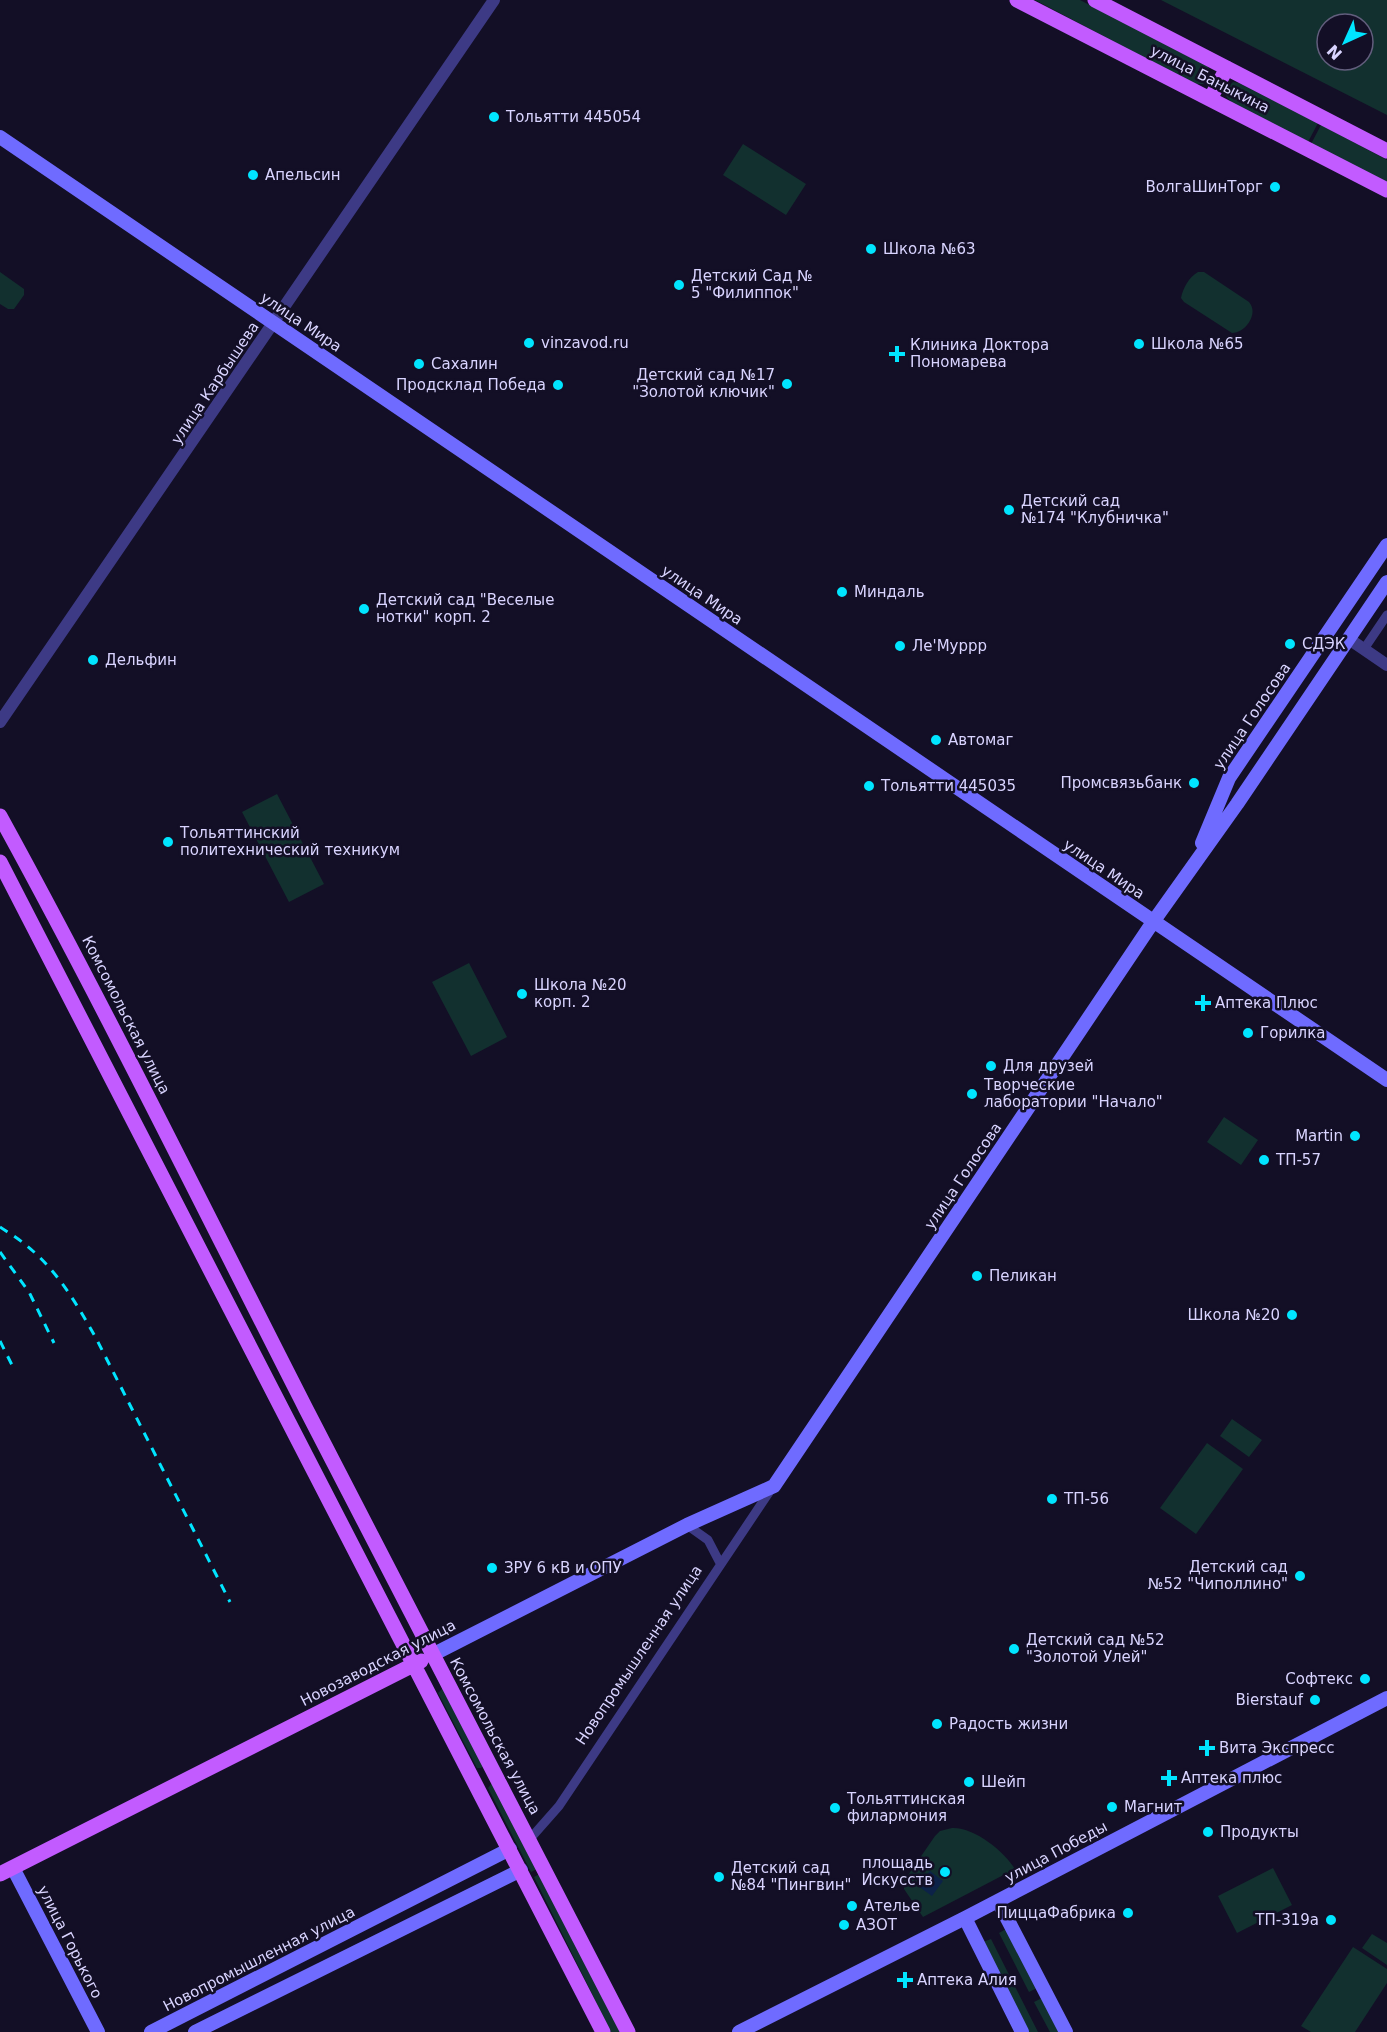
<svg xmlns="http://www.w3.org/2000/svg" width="1387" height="2032" font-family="'DejaVu Sans',sans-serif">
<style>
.green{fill:#12302f;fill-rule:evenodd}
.water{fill:#0c2248}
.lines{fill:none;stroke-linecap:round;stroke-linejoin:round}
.minor{stroke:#3d3a85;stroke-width:9}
.tertiary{stroke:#3d3a85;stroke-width:12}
.secondary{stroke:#6f6bff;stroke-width:14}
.primary{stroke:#c25bff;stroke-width:15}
.rail{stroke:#00e5ff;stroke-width:3;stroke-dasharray:9 8;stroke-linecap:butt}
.poi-dot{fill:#00e5ff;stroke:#130f26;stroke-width:2}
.labels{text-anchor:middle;stroke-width:5;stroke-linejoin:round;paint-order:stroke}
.street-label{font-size:15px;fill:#d9d4ff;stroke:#130f26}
.poi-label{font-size:15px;fill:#d9d4ff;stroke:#130f26;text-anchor:start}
</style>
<rect width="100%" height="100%" fill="#130f26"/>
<path class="green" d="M1035,0H1080L1207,66L1210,70L1209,78L1203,84H1195Z
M1161,0H1387V115ZM1327,24H1363V60H1327Z
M1233,82L1239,83L1318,123L1308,142L1232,103L1226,96L1225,90Z
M1321,125L1387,160V184L1311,144Z
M743,144L806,184L786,215L723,175Z
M0,272L24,289V295L14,309H8L0,304Z
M1198,272H1204L1249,302C1259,313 1246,333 1232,333L1184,302L1181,298C1183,288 1189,277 1198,272Z
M277,794L324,884L289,902L242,812Z
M469,963L507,1037L471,1056L432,982Z
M1224,1117L1258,1140L1241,1165L1207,1142Z
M1232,1419L1262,1440L1249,1457L1220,1436Z
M1207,1443L1243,1469L1196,1534L1160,1508Z
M443,1688L483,1766L481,1768H477L438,1693Z
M492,1783L539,1868L531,1872L488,1788Z
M952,1828C974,1827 1004,1851 1015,1869L923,1917L904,1889V1881L935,1836L940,1831Z
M1273,1868L1292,1905L1237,1933L1218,1896Z
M541,1873L622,2032H611L534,1877Z
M1006,1929L1037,1988L1029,1992L999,1933Z
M1372,1934L1387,1943V1965L1362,1948Z
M991,1939L1038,2032H1029L983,1942Z
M1353,1947L1387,1969V1983L1355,2032H1311L1301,2026Z
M1042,1998L1060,2032H1050L1034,2002Z"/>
<path class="water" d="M930,1871L943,1881L932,1896L918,1886Z"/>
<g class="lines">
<path class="minor" d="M1364,649L1387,615
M687,1525L708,1540L720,1563
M529,1840L559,1806L772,1488"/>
<path class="tertiary" d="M1349,639L1387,665
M0,722L494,0"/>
<path class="secondary" d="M0,137L1387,1080
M1202,843L1229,778L1387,545
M432,1655L687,1525L774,1486L1153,922L1237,804L1387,582
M13,1868L98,2032
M998,1901L1066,2032
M965,1918L1022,2032
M151,2032L510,1849
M195,2032L521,1870
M739,2032L965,1918L1387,1698"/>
<path class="primary" d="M1017,0L1387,190
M1095,0L1387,151
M1210,99L1227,68
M0,816C107,1011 205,1211 306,1409C413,1617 521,1824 628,2032
M0,862L603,2032
M0,1874L421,1661"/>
<path class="rail" d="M0,1227C9,1233 19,1239 27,1246C58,1271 78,1306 97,1340L230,1602
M0,1252L29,1292L54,1343
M0,1341L13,1367"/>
</g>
<g class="poi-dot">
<circle cx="494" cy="117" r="6"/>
<circle cx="253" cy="175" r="6"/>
<circle cx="1275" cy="187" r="6"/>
<circle cx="871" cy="249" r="6"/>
<circle cx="679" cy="285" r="6"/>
<circle cx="529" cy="343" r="6"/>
<circle cx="1139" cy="344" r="6"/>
<path d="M894 345h6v6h6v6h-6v6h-6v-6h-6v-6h6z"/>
<circle cx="419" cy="364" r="6"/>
<circle cx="787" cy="384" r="6"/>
<circle cx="558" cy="385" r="6"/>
<circle cx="1009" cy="510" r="6"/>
<circle cx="842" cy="592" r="6"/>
<circle cx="364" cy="609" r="6"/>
<circle cx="1290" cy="644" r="6"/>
<circle cx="900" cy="646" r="6"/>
<circle cx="93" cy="660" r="6"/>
<circle cx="936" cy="740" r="6"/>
<circle cx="1194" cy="783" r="6"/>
<circle cx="869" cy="786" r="6"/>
<circle cx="168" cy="842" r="6"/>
<circle cx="522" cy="994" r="6"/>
<path d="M1200 994h6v6h6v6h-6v6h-6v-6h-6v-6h6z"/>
<circle cx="1248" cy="1033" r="6"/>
<circle cx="991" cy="1066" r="6"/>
<circle cx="972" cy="1094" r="6"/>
<circle cx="1355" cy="1136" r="6"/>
<circle cx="1264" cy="1160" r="6"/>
<circle cx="977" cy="1276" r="6"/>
<circle cx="1292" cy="1315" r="6"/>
<circle cx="1052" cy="1499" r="6"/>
<circle cx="492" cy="1568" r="6"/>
<circle cx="1300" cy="1576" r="6"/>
<circle cx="1014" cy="1649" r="6"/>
<circle cx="1365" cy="1679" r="6"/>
<circle cx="1315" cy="1700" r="6"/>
<circle cx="937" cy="1724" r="6"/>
<path d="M1204 1739h6v6h6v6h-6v6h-6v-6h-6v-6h6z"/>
<path d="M1166 1769h6v6h6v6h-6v6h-6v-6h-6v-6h6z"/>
<circle cx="969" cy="1782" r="6"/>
<circle cx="1112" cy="1807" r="6"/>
<circle cx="835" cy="1808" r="6"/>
<circle cx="1208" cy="1832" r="6"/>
<circle cx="945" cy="1872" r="6"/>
<circle cx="719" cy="1877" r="6"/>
<circle cx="852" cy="1906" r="6"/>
<circle cx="1128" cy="1913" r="6"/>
<circle cx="1331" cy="1920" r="6"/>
<circle cx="844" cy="1925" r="6"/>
<path d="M902 1971h6v6h6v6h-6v6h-6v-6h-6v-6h6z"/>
</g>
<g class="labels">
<g class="street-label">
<text transform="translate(1210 79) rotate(27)" y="5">улица Баныкина</text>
<text transform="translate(301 322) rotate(34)" y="5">улица Мира</text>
<text transform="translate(215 383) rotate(-56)" y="5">улица Карбышева</text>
<text transform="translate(702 595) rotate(34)" y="5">улица Мира</text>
<text transform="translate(1252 716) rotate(-56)" y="5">улица Голосова</text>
<text transform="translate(1104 869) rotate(34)" y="5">улица Мира</text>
<text transform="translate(126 1015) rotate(63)" y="5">Комсомольская улица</text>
<text transform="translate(963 1176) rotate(-56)" y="5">улица Голосова</text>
<text transform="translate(639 1655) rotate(-56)" y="5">Новопромышленная улица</text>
<text transform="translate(378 1663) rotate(-27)" y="5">Новозаводская улица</text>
<text transform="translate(495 1736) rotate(62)" y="5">Комсомольская улица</text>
<text transform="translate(1056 1852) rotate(-28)" y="5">улица Победы</text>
<text transform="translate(70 1942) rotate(63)" y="5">улица Горького</text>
<text transform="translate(259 1959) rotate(-27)" y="5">Новопромышленная улица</text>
</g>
<g class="poi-label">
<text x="506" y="122">Тольятти 445054</text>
<text x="265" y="180">Апельсин</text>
<text x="1263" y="192" text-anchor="end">ВолгаШинТорг</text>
<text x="883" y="254">Школа №63</text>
<text x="691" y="281">Детский Сад №<tspan x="691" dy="17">5 "Филиппок"</tspan></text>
<text x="541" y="348">vinzavod.ru</text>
<text x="1151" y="349">Школа №65</text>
<text x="910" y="350">Клиника Доктора<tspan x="910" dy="17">Пономарева</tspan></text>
<text x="431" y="369">Сахалин</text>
<text x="775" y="380" text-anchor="end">Детский сад №17<tspan x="775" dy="17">"Золотой ключик"</tspan></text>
<text x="546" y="390" text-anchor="end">Продсклад Победа</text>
<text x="1021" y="506">Детский сад<tspan x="1021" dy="17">№174 "Клубничка"</tspan></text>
<text x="854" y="597">Миндаль</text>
<text x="376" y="605">Детский сад "Веселые<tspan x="376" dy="17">нотки" корп. 2</tspan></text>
<text x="1302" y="649">СДЭК</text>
<text x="912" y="651">Ле'Муррр</text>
<text x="105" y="665">Дельфин</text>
<text x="948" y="745">Автомаг</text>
<text x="1182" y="788" text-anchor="end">Промсвязьбанк</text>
<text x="881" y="791">Тольятти 445035</text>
<text x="180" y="838">Тольяттинский<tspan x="180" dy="17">политехнический техникум</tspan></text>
<text x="534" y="990">Школа №20<tspan x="534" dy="17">корп. 2</tspan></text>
<text x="1215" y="1008">Аптека Плюс</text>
<text x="1260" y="1038">Горилка</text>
<text x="1003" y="1071">Для друзей</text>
<text x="984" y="1090">Творческие<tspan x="984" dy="17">лаборатории "Начало"</tspan></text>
<text x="1343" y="1141" text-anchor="end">Martin</text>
<text x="1276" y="1165">ТП-57</text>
<text x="989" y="1281">Пеликан</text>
<text x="1280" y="1320" text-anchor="end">Школа №20</text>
<text x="1064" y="1504">ТП-56</text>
<text x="1288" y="1572" text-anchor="end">Детский сад<tspan x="1288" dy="17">№52 "Чиполлино"</tspan></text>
<text x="504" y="1573">ЗРУ 6 кВ и ОПУ</text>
<text x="1026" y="1645">Детский сад №52<tspan x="1026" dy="17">"Золотой Улей"</tspan></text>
<text x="1353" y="1684" text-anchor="end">Софтекс</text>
<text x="1303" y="1705" text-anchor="end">Bierstauf</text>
<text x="949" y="1729">Радость жизни</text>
<text x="1219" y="1753">Вита Экспресс</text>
<text x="1181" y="1783">Аптека плюс</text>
<text x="981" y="1787">Шейп</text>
<text x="847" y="1804">Тольяттинская<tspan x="847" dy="17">филармония</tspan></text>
<text x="1124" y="1812">Магнит</text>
<text x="1220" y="1837">Продукты</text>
<text x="933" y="1868" text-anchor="end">площадь<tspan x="933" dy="17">Искусств</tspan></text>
<text x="731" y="1873">Детский сад<tspan x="731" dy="17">№84 "Пингвин"</tspan></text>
<text x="864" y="1911">Ателье</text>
<text x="1116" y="1918" text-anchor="end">ПиццаФабрика</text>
<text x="1319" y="1925" text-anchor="end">ТП-319а</text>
<text x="856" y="1930">АЗОТ</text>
<text x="917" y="1985">Аптека Алия</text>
</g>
</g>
<g transform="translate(1345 42) rotate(225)"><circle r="28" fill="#130f26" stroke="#625e7d" stroke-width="1.5"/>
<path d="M0-4.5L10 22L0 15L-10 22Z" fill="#00e5ff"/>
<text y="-9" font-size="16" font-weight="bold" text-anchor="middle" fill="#d9d4ff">N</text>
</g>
</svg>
